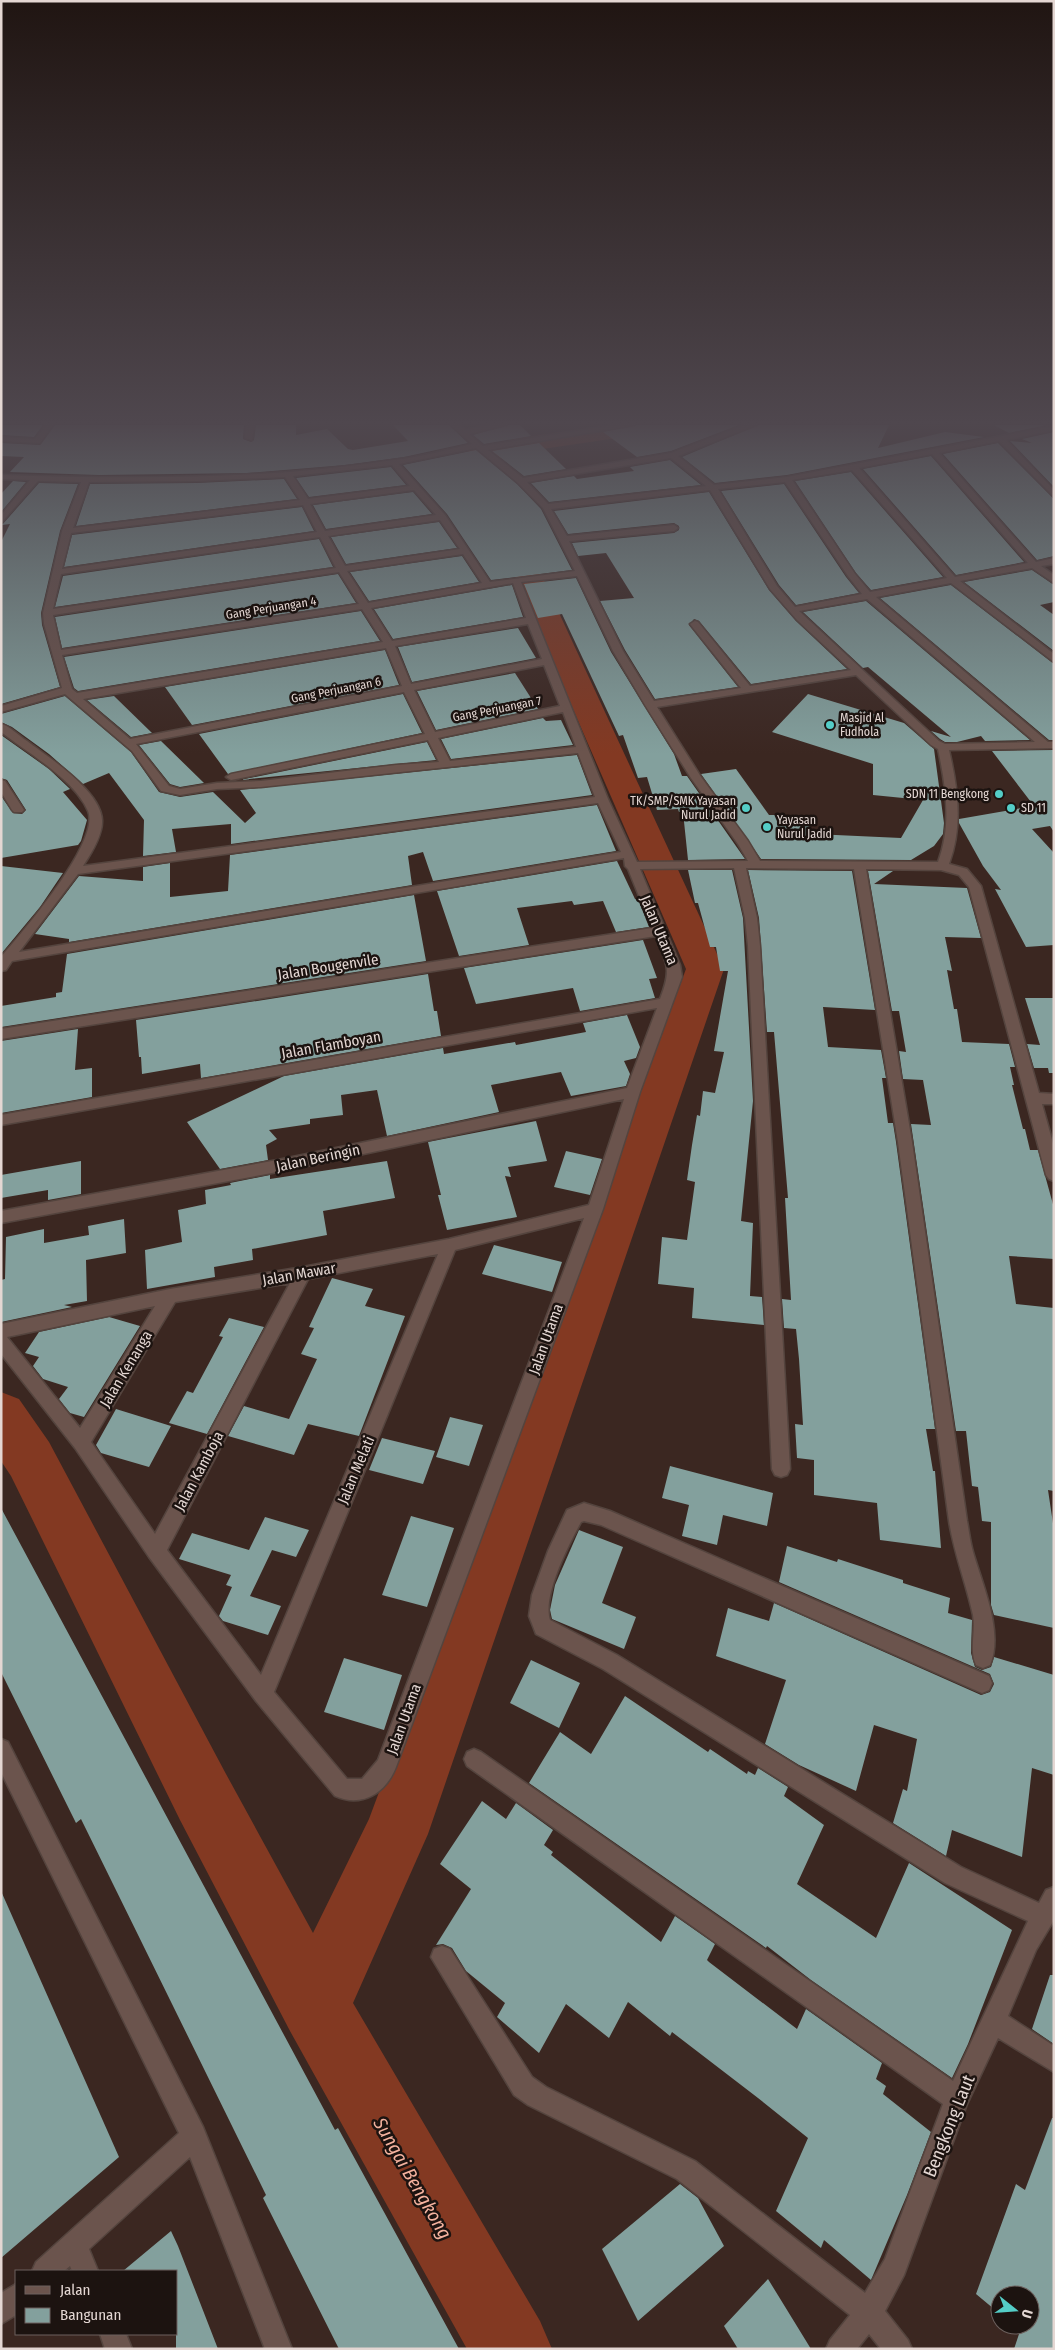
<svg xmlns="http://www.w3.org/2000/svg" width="1055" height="2350" font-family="'Fira Sans Condensed',sans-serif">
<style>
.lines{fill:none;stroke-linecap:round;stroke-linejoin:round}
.river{fill:#833922;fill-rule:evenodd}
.building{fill:#83a09d}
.street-casing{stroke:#54443e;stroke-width:3}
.street{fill:#6b544d;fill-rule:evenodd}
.poi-dot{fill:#54cdc7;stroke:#1c1310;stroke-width:2}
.labels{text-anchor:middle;stroke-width:5;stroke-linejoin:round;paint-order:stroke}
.far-street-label{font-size:12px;fill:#e4d7d3;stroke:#1c1310}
.far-poi-label{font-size:12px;fill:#e4d7d3;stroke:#1c1310;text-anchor:start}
.street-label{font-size:15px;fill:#e4d7d3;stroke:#1c1310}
.near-street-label{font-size:18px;fill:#e4d7d3;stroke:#1c1310}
.near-water-label{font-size:19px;font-style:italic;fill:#f4b29e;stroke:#1c1310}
</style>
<rect width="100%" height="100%" fill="#3b2721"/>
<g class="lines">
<path class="river" d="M616,425H659L656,430L624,437L522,452L482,463L467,471L516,520L724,969L428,1834L353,2003L540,2321L552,2349H467L290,2031L180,1820L11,1476L1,1461V1392L19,1399L49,1442L226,1774L313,1933L369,1819L686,969L492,523L440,469C461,439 579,431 616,425Z"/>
</g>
<path class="building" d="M1,425H43L34,437L1,435Z
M55,425H244L243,439L251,442L254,440L256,425H296V435L327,429L348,449L353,450L408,441L393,425H449L468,443L404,457L345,465L247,473L99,475L10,472L24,457L1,456V443L40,445Z
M508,425H520L531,436L484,444L473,435Z
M636,425H739L671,451L637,457L603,432Z
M758,425H889L878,448L945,432L984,437L787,475L715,483L682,457Z
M994,425H1047L1009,433Z
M1054,432V487L1010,441L1032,443L1022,439Z
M539,443L566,469L524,476L492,451Z
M998,443L1054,499V556L1037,560L943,454Z
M476,450L517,484L541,509L572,570L491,580L447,514L403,465Z
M931,456L1024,562L956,575L863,469Z
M670,460L701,485L549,502L531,483L574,476L577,479L634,471L630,467Z
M391,467L406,485L309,497L296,478Z
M851,472L943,577L871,590L856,573L795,481Z
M284,479L297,499L76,526L90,484L197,483Z
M13,481L26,482L1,512V494Z
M39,483L78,484L60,531L41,613L42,625L60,687L1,704V542L10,524L2,525Z
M784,484L846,577L859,593L796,605L779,585L721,491Z
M413,492L432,514L326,529L313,505Z
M709,492L769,590L796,621L847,669L751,684L699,621L694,619L689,625L738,687L655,699L625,650L600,601L634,598L606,553L578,556L572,543L674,533L679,530V526L674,523L568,534L554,511Z
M302,507L314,531L64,567L72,535Z
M439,522L457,548L346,564L331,537Z
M319,539L333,567L55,607L63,576Z
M462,556L479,582L369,601L350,572Z
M1032,570L1054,585V602L1040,605L1054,615V651L964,582Z
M338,574L356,603L62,648L55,617Z
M576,578L611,652L674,754L682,776H687L745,859L688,860L683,812H679L678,809L657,810L647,777L638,778L623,735L619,736L562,614L538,618L524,584Z
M512,585L523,617L393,639L374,609Z
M951,585L1054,664V740H1049L880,598Z
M866,601L1030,740L985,741L981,736L957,742H945L940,739L931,731L951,737L868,667L863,668L803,612Z
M361,611L380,641L78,691L74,688L64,657Z
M518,628L536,658L412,682L398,647Z
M385,650L399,685L192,725L165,687Z
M515,673L538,709L436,730L417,691Z
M403,694L422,733L228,774L199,734Z
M808,694L904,723L934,749L944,823L943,834L934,846L911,860L761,859L701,774L736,769L769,815H787L797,818L810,827L814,834L901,838L923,800L873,795V764L772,732Z
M65,696L131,752L159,792L180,797L213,792L245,823L256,813L240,790L577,755L592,795L231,844V824L172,829L176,852L143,856L144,820L109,773L83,784L49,754L12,727L1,722V714Z
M114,696L152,733L131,737L87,700Z
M543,718L546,721L561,720L573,745L451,759L441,739Z
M1,735L49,769L70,789L63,792L87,820L81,841L78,845L1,858V796L13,813L22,814L26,810L7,780L1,778Z
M161,741L204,783L180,787L170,784L139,745Z
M427,742L436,760L240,780Z
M1054,750V832L1050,826L1032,829L1054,853V945L1026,947L995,889L1001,890L983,866L959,823V819L1034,806L992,751Z
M597,805L616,851L433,881L423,852L408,856L412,885L69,942V939L35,934L79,876L143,881V867L170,863V897L228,891L230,855Z
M617,861L635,899H638L649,927L616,932L603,901L574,905L572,901L517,908L529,945L459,956L437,891Z
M1,866L63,873L40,907L1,954Z
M688,870H732L743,918L753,1101L741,1221L753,1223L750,1296L762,1297L764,1325L692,1318L694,1288L658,1284L662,1237L687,1240L695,1182L687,1180L692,1145L697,1115L700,1116L703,1091L715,1093L724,1052L714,1051L728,971H720L716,947H710L698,903H695Z
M748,870L852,871L875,1010L823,1007L828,1047L881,1050L886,1078H882L888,1123H893L896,1142L935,1429H926L933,1471H935L941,1548L880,1540L877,1503L814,1495V1460L797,1458L795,1424L803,1425L799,1359L796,1329L784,1328L782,1299L791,1300L785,1198H788L774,1032H767L759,918Z
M868,871H893L874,884L967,888L981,938L945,937L952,971L947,970L954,1009H957L962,1042L1009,1044L1015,1067H1010L1014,1085H1012L1023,1129H1025L1030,1150H1038L1054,1208V1259L1009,1256L1016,1304L1054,1308V1491L1048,1490L1054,1530V1628L994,1615L991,1605V1522L982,1521L978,1487L972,1486L966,1431H956L911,1124L931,1125L923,1080L903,1079L899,1051L906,1052L899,1011H892Z
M414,895L426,961L1,1027V1006L56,997V993L62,992L67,954Z
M643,940L657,978L649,979L655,998L580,1011L573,988L476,1004L464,968Z
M428,974L434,1011H437L441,1036L201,1078L200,1064L142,1074L141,1057H139L136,1020Z
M1025,998H1054V1073H1049L1048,1068H1034L1027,1044L1040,1045Z
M627,1015L640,1047L636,1058L624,1061L630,1074L626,1086L571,1096L561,1072L491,1085L499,1112L387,1136L377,1090L341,1095L343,1115L310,1119V1124L269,1130L277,1139L266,1145L268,1160L220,1169L187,1122L284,1076L443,1048L444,1054L515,1042L516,1045L586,1032L583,1023Z
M78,1029L75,1070L92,1068V1097L1,1113V1041Z
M536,1121L547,1161L508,1167L511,1177L505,1176L517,1217L447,1230L438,1195H441L428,1142Z
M566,1151L602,1159L590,1195L554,1187Z
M81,1161V1194L48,1200V1190L1,1198V1175Z
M387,1161L395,1198L323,1211L327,1235L252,1249L253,1260L214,1267L215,1277L147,1289L145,1250L182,1242L178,1210L206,1204L205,1190L231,1185L230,1183L270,1175V1179Z
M124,1219L126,1253L86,1260L87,1301L64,1305L72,1307L1,1322V1280L5,1279L6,1237L44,1229V1243L89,1235L88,1226Z
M494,1245L562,1262L552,1292L482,1274Z
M332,1278L373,1289L365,1306L405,1316L359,1436L308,1424L294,1455L228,1436L244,1406L289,1419L317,1359L301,1354L314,1328L309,1327Z
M109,1317L140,1326L84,1417L70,1413L59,1399L68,1387L43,1379L33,1366L39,1357L25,1353L39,1332Z
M229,1318L264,1327L207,1434L169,1423L187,1391L193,1393L223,1337L219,1336Z
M116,1409L171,1426L149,1467L101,1453L96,1445Z
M450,1417L483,1425L469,1466L436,1457Z
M382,1438L435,1451L423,1484L369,1470Z
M670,1466L773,1493L767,1526L723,1515L717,1545L682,1536L689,1505L662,1498Z
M1,1508L335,2130L338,2128L459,2349H339L263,2198L266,2195L81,1819L76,1823L1,1672Z
M411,1516L454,1528L427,1607L382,1595Z
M265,1517L309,1530L296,1557L272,1550L250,1596L281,1606L268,1635L223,1621L219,1616L232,1587L226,1585L231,1575L179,1559L192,1533L249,1550Z
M579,1530L623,1547L602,1603L636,1617L624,1649L552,1619L550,1610L555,1585Z
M787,1546L837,1562L838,1559L903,1580V1583L950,1598L948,1613L972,1620L971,1653L975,1667L982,1670L991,1667L994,1657L1054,1675V1775L1032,1768L1022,1857L952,1830L946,1856L893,1823L903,1789L907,1791L917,1739L874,1725L856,1791L799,1765L765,1744L786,1680L716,1656L728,1608L769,1621L774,1603L981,1695L990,1692L994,1684L990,1674L779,1582Z
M344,1658L402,1675L384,1730L324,1712Z
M531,1660L580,1683L559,1728L510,1703Z
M625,1696L708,1752L710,1749L747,1774L748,1771L755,1775L758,1768L788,1787L784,1796L824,1825L797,1884L876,1938L909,1863L1012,1930L968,2044L952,2078L811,1980L767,1946L766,1948L529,1783L560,1732L591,1754Z
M482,1801L506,1819L516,1803L553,1830L544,1845L553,1852L551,1855L661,1942L675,1916L715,1944L707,1960L709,1962L797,2029L806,2009L882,2063L876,2079L886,2086L883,2094L931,2132L907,2195L871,2280L824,2240L821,2248L776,2211L808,2138L758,2098L672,2032L670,2036L628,2002L609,2038L566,2004L539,2053L497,2017L505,2003L466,1971L452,1948L443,1944L436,1945L471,1889L440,1864Z
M1,1891L119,2157L1,2258Z
M1050,1975H1054V2044L1032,2029Z
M1052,2118H1054V2349H1014L1020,2331L1013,2325H1030V2295H1000V2314L976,2294L1016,2184L1025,2190Z
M680,2184L698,2198L724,2246L638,2321L602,2249Z
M171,2231L178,2246L218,2349H176V2271H123Z
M768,2279L811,2349H738L724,2326Z"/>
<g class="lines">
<defs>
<path id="street" d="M46,425H53L40,443L1,441V437L35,439Z
M246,425H254L252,440L245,438Z
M451,425H459L465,430L490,425H506L469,434L483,446L614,425H634L488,450L523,478L671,453L745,425H756L678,456L714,485L787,477L1054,426V430L1006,440L1054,490V497L999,441L939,453L1036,562L1054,558V564L1041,566L1054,575V583L1032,568L960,581L1054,654V662L951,583L876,597L1048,742H1054V748L949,750C958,789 963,826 949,864L967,869L981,886L1039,1093L1054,1094V1104H1042L1054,1147V1181L1049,1179L1046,1175L969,887L959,875L941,870L866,869L912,1142L967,1521C969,1531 970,1542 973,1552C982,1584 1004,1632 990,1665L983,1668L976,1665C969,1649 976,1632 973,1615C966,1583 954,1553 949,1521L898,1142L854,869L746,868L757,918L760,946L790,1469L787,1475L781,1477L775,1475L772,1469L748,946L745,918L734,868L640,869L680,965L682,977L640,1092L603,1209L396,1767C386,1793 362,1808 335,1796L256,1701L149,1557L75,1448L1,1354V1324L170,1289L303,1267L449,1239L589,1205L624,1099L283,1171L1,1223V1211L283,1159L627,1088L657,1008L1,1125V1115L660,999C672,968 667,965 656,936L1,1039V1029L652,928L628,869L625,866L624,858L12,961L6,970L1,971V957C22,933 101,841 88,811C75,780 28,753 1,732V724C10,726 19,736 27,741C48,757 101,791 102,820C103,835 91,854 83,866L595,797L578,753L261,787L217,789L180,795L161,791L132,751L65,694L1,712V706L62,688L44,624L43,613L62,531L81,482L38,481L1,523V515L30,480L1,479V475C132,479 264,480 394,460C421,457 446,450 472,444ZM476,448L518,483L543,508L575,571L490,582L445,515L399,464ZM932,454L1028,563L955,577L859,468ZM671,458L706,486L548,504L527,482ZM392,465L410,486L308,499L293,476ZM852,470L947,578L870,592L855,574L792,480ZM285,477L300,500L73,528L89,482L197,481ZM785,482L848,576L862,594L795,607L777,586L718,489ZM414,490L436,515L325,531L310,504ZM710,490L770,589L797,620L851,670L750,686L698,622L695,621L690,624L741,688L654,701L623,651L569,541L674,531L678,528L674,525L567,536L551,509ZM303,505L317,532L62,569L71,533ZM440,520L460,549L345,566L328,536ZM320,537L336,568L53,609L61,574ZM463,554L482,583L368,603L347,571ZM339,572L359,604L61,650L53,615ZM577,576L613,651L645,705L691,778L738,844L748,861L637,862L608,799L521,582ZM513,583L526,618L392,641L371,608ZM867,599L1035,742L945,744L939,741L799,611ZM362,609L383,642L77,693L72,689L62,655ZM528,624L542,659L411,684L395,646ZM386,648L402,686L130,739L83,699ZM544,665L560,706L435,732L414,690ZM856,675L931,745L938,749C946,787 952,825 938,862L760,861L748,841L701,777L657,707ZM404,692L425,734L231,774L226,777L231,780L428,740L439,762L396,765L261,781L217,783L180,789L169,786L136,744ZM563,712L576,747L450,761L438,738ZM598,803L621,852L19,952L78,874ZM584,1218L378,1760L362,1779H347L274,1692L455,1250ZM438,1254L261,1675L167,1550L308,1279ZM290,1283L155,1534L91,1442L175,1302ZM155,1306L80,1428L7,1337Z
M1,780L5,781L24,810L22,812H14L12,810L1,792Z
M584,1503L610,1511L989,1676L992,1683L989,1690L982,1693L601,1525L584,1521L581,1522C569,1544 542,1596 550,1620L617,1655L961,1867L1039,1903L1046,1890L1054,1887V1920L1036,1950L1008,2016L1054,2046V2072L998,2038L967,2104L904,2275L885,2311L908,2340L912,2349H881L869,2334L857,2349H826L830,2340L850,2315L677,2179L528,2105L514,2095L431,1957L434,1949L442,1946L450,1949L532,2077L546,2087L695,2161L865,2293L885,2259L943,2104L467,1766L464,1759L467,1752L474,1749L481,1752L953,2081L1028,1921L945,1883L603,1669L536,1634L529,1616L532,1595L548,1551L567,1510Z
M1,1739L8,1742L203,2127L292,2349H265L190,2157L89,2249L98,2271H72L70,2266L64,2271H32L36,2262L179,2133L1,1772Z
M16,2284V2315L1,2324V2293Z
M100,2334H126L132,2349H105Z"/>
</defs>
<use href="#street" class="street-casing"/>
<use href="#street" class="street"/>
</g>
<linearGradient id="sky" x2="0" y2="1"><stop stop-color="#201512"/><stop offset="0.56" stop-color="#4f474e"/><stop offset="1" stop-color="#4f474e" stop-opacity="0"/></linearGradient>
<rect width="1055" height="754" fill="url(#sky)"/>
<g class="poi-dot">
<circle cx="830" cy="725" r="5"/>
<circle cx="999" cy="794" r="5"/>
<circle cx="746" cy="808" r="5"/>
<circle cx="1011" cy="808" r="5"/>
<circle cx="767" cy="827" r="5"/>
</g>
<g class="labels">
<g class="far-street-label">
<text transform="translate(271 608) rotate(-9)" y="4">Gang Perjuangan 4</text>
<text transform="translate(336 690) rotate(-11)" y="4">Gang Perjuangan 6</text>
<text transform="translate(497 709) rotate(-11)" y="4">Gang Perjuangan 7</text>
</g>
<g class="far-poi-label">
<text x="840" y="722">Masjid Al<tspan x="840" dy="14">Fudhola</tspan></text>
<text x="989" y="798" text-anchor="end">SDN 11 Bengkong</text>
<text x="736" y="805" text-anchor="end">TK/SMP/SMK Yayasan<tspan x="736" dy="14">Nurul Jadid</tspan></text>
<text x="1021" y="812">SD 11</text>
<text x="777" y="824">Yayasan<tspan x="777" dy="14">Nurul Jadid</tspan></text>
</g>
<g class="street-label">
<text transform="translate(659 930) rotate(67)" y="5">Jalan Utama</text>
<text transform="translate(328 967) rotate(-9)" y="5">Jalan Bougenvile</text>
<text transform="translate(331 1045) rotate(-10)" y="5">Jalan Flamboyan</text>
<text transform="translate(318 1158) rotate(-12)" y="5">Jalan Beringin</text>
<text transform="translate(299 1274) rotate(-10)" y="5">Jalan Mawar</text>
<text transform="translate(546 1339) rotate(-70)" y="5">Jalan Utama</text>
<text transform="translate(126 1369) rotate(-59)" y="5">Jalan Kenanga</text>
<text transform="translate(356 1470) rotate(-67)" y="5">Jalan Melati</text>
<text transform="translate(199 1471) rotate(-62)" y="5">Jalan Kamboja</text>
<text transform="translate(404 1719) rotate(-70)" y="5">Jalan Utama</text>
</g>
<g class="near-street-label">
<text transform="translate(949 2126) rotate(-68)" y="6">Bengkong Laut</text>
</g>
<g class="near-water-label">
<text transform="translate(413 2178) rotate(60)" y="7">Sungai Bengkong</text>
</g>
</g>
<rect width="1055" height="2350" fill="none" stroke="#e4d7d3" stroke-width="5"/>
<rect x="15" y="2270" width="162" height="65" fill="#1c1310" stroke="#6c615e"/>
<rect x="25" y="2286" width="25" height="8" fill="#6b544d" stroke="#6c615e"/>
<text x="60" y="2295" font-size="15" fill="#e4d7d3">Jalan</text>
<rect x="25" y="2308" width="25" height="15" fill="#83a09d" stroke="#6c615e"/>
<text x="60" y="2320" font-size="15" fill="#e4d7d3">Bangunan</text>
<g transform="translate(1015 2310) rotate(107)"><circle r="24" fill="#1c1310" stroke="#6c615e"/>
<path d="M0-4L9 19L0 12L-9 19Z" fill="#54cdc7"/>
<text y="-8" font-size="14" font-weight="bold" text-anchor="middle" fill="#e4d7d3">U</text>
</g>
</svg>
